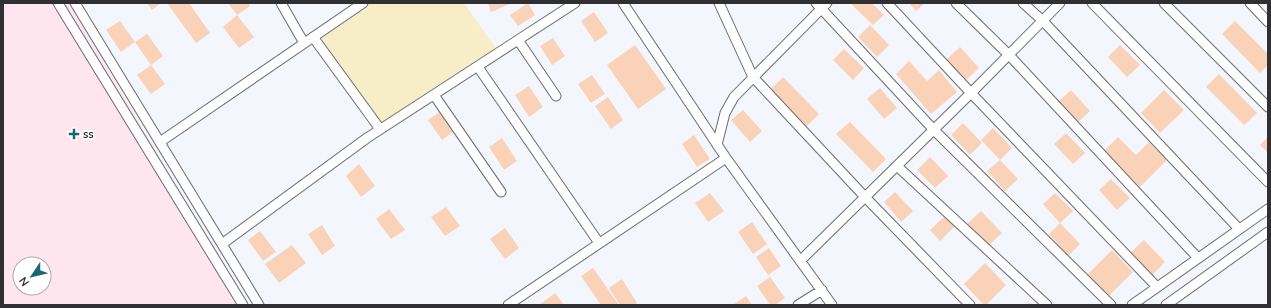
<svg xmlns="http://www.w3.org/2000/svg" width="1271" height="308" font-family="'Nunito Sans',sans-serif">
<style>
.medical{fill:#fee5ee;fill-rule:evenodd}
.sand{fill:#f7edc7}
.building{fill:#fad2b7}
.lines{fill:none;stroke-linecap:round;stroke-linejoin:round}
.minor-casing{stroke:#6b6c73;stroke-width:11}
.minor{stroke:#fff;stroke-width:9}
.poi-dot{fill:#1b6671;stroke:#fff;stroke-width:1.5}
.labels{text-anchor:middle;stroke-width:3.5;stroke-linejoin:round;paint-order:stroke}
.poi-label{font-size:11px;font-weight:bold;fill:#303033;stroke:#fff;text-anchor:start}
</style>
<rect width="100%" height="100%" fill="#f4f6fe"/>
<path class="medical" d="M3,3H69L246,305H3ZM20,264H44V288H20Z"/>
<path class="sand" d="M364,3H464L497,50L380,129L313,37Z"/>
<path class="building" d="M147,3H161L152,10Z
M167,3H189L210,33L196,43Z
M228,3H248L250,6L237,15Z
M488,3H512L491,12Z
M528,3L535,15L518,26L510,15Z
M854,3H872L884,15L873,25L852,5Z
M909,3H925L916,11Z
M594,12L608,33L595,42L581,21Z
M237,15L254,37L239,48L223,27Z
M120,21L135,42L121,52L106,30Z
M1235,21L1268,54V65L1260,73L1222,34Z
M870,25L889,45L877,57L858,37Z
M147,34L163,56L151,65L135,42Z
M553,38L565,56L552,65L540,46Z
M635,45L666,89L638,109L607,65Z
M1120,45L1140,65L1127,77L1108,57Z
M960,47L979,68L965,81L946,60Z
M844,49L864,68L853,80L833,60Z
M909,61L927,81L939,70L957,92L931,114L896,74Z
M151,65L165,84L151,94L137,75Z
M1219,74L1257,113L1244,125L1206,87Z
M592,75L605,94L591,103L578,84Z
M783,77L819,114L806,127L770,90Z
M529,86L543,107L529,117L515,95Z
M880,88L897,108L884,119L867,99Z
M1071,90L1090,111L1078,122L1058,102Z
M1164,90L1184,110L1160,133L1141,113Z
M608,97L623,120L611,129L595,106Z
M743,110L762,131L750,142L731,120Z
M441,111L455,130L442,140L428,120Z
M850,122L886,159L873,172L836,134Z
M963,123L982,143L970,155L951,135Z
M993,128L1012,148L1000,160L981,140Z
M1066,133L1085,153L1073,164L1054,144Z
M694,135L710,159L697,167L682,144Z
M1118,137L1136,155L1149,142L1167,160L1140,187L1104,151Z
M1268,137V153L1260,145Z
M502,138L517,161L504,170L489,147Z
M930,157L948,176L935,188L917,170Z
M1000,160L1018,179L1005,191L987,171Z
M359,164L375,186L361,197L346,176Z
M1111,179L1130,198L1117,210L1099,190Z
M895,192L913,211L901,222L884,202Z
M710,193L724,211L708,222L695,203Z
M1055,193L1073,211L1060,223L1043,204Z
M446,207L460,226L445,236L431,217Z
M389,209L405,230L391,239L376,219Z
M981,211L1002,233L988,246L967,224Z
M945,216L955,226L940,241L930,230Z
M752,222L767,244L753,254L738,232Z
M1060,223L1080,244L1068,256L1049,234Z
M322,225L335,246L322,255L308,234Z
M505,228L519,248L505,259L490,239Z
M260,231L276,252L263,261L248,240Z
M1144,240L1165,262L1152,275L1130,253Z
M292,245L306,263L279,283L265,264Z
M769,248L781,266L768,275L756,257Z
M1112,250L1133,272L1108,297L1087,275Z
M985,263L1006,285L986,305H984L964,284Z
M593,268L619,305H601L581,276Z
M770,277L785,298L775,305H770L757,286Z
M622,279L637,303L634,305H620L609,288Z
M555,293L564,305H539Z
M746,296L752,305H733Z"/>
<g class="lines">
<defs>
<path id="minor" d="M58,3L243,305
M75,3L259,305
M281,3L304,43
M623,3L726,158L832,305
M719,3L753,77L865,197L970,305
M816,3L934,130L1111,305
M887,3L971,93L1157,287
M956,3L1009,55L1198,258
M1023,3L1043,21L1239,229
M1092,3L1268,182
M1164,3L1268,107
M1250,3L1268,22
M313,37L380,129
M518,40L556,96
M478,67L599,243
M434,95L501,192
M160,142L363,3
M717,145L725,113L734,97L827,3
M897,166L1047,305
M222,244L367,138L575,3
M800,261L971,93L1060,3
M508,305L726,158
M798,305L822,290
M1132,305L1268,209
M1166,305L1268,232"/>
</defs>
<use href="#minor" class="minor-casing"/>
<use href="#minor" class="minor"/>
</g>
<path class="poi-dot" d="M72 128h4v4h4v4h-4v4h-4v-4h-4v-4h4z"/>
<g class="labels">
<g class="poi-label">
<text x="83" y="138">ss</text>
</g>
</g>
<rect width="1271" height="308" fill="none" stroke="#303033" stroke-width="8"/>
<g transform="translate(32 276) rotate(235)"><circle r="19" fill="#ffffff" stroke="#acacad"/>
<path d="M0-3L7 15L0 10L-7 15Z" fill="#1b6671"/>
<text y="-6" font-size="11" font-weight="bold" text-anchor="middle" fill="#303033">N</text>
</g>
</svg>
